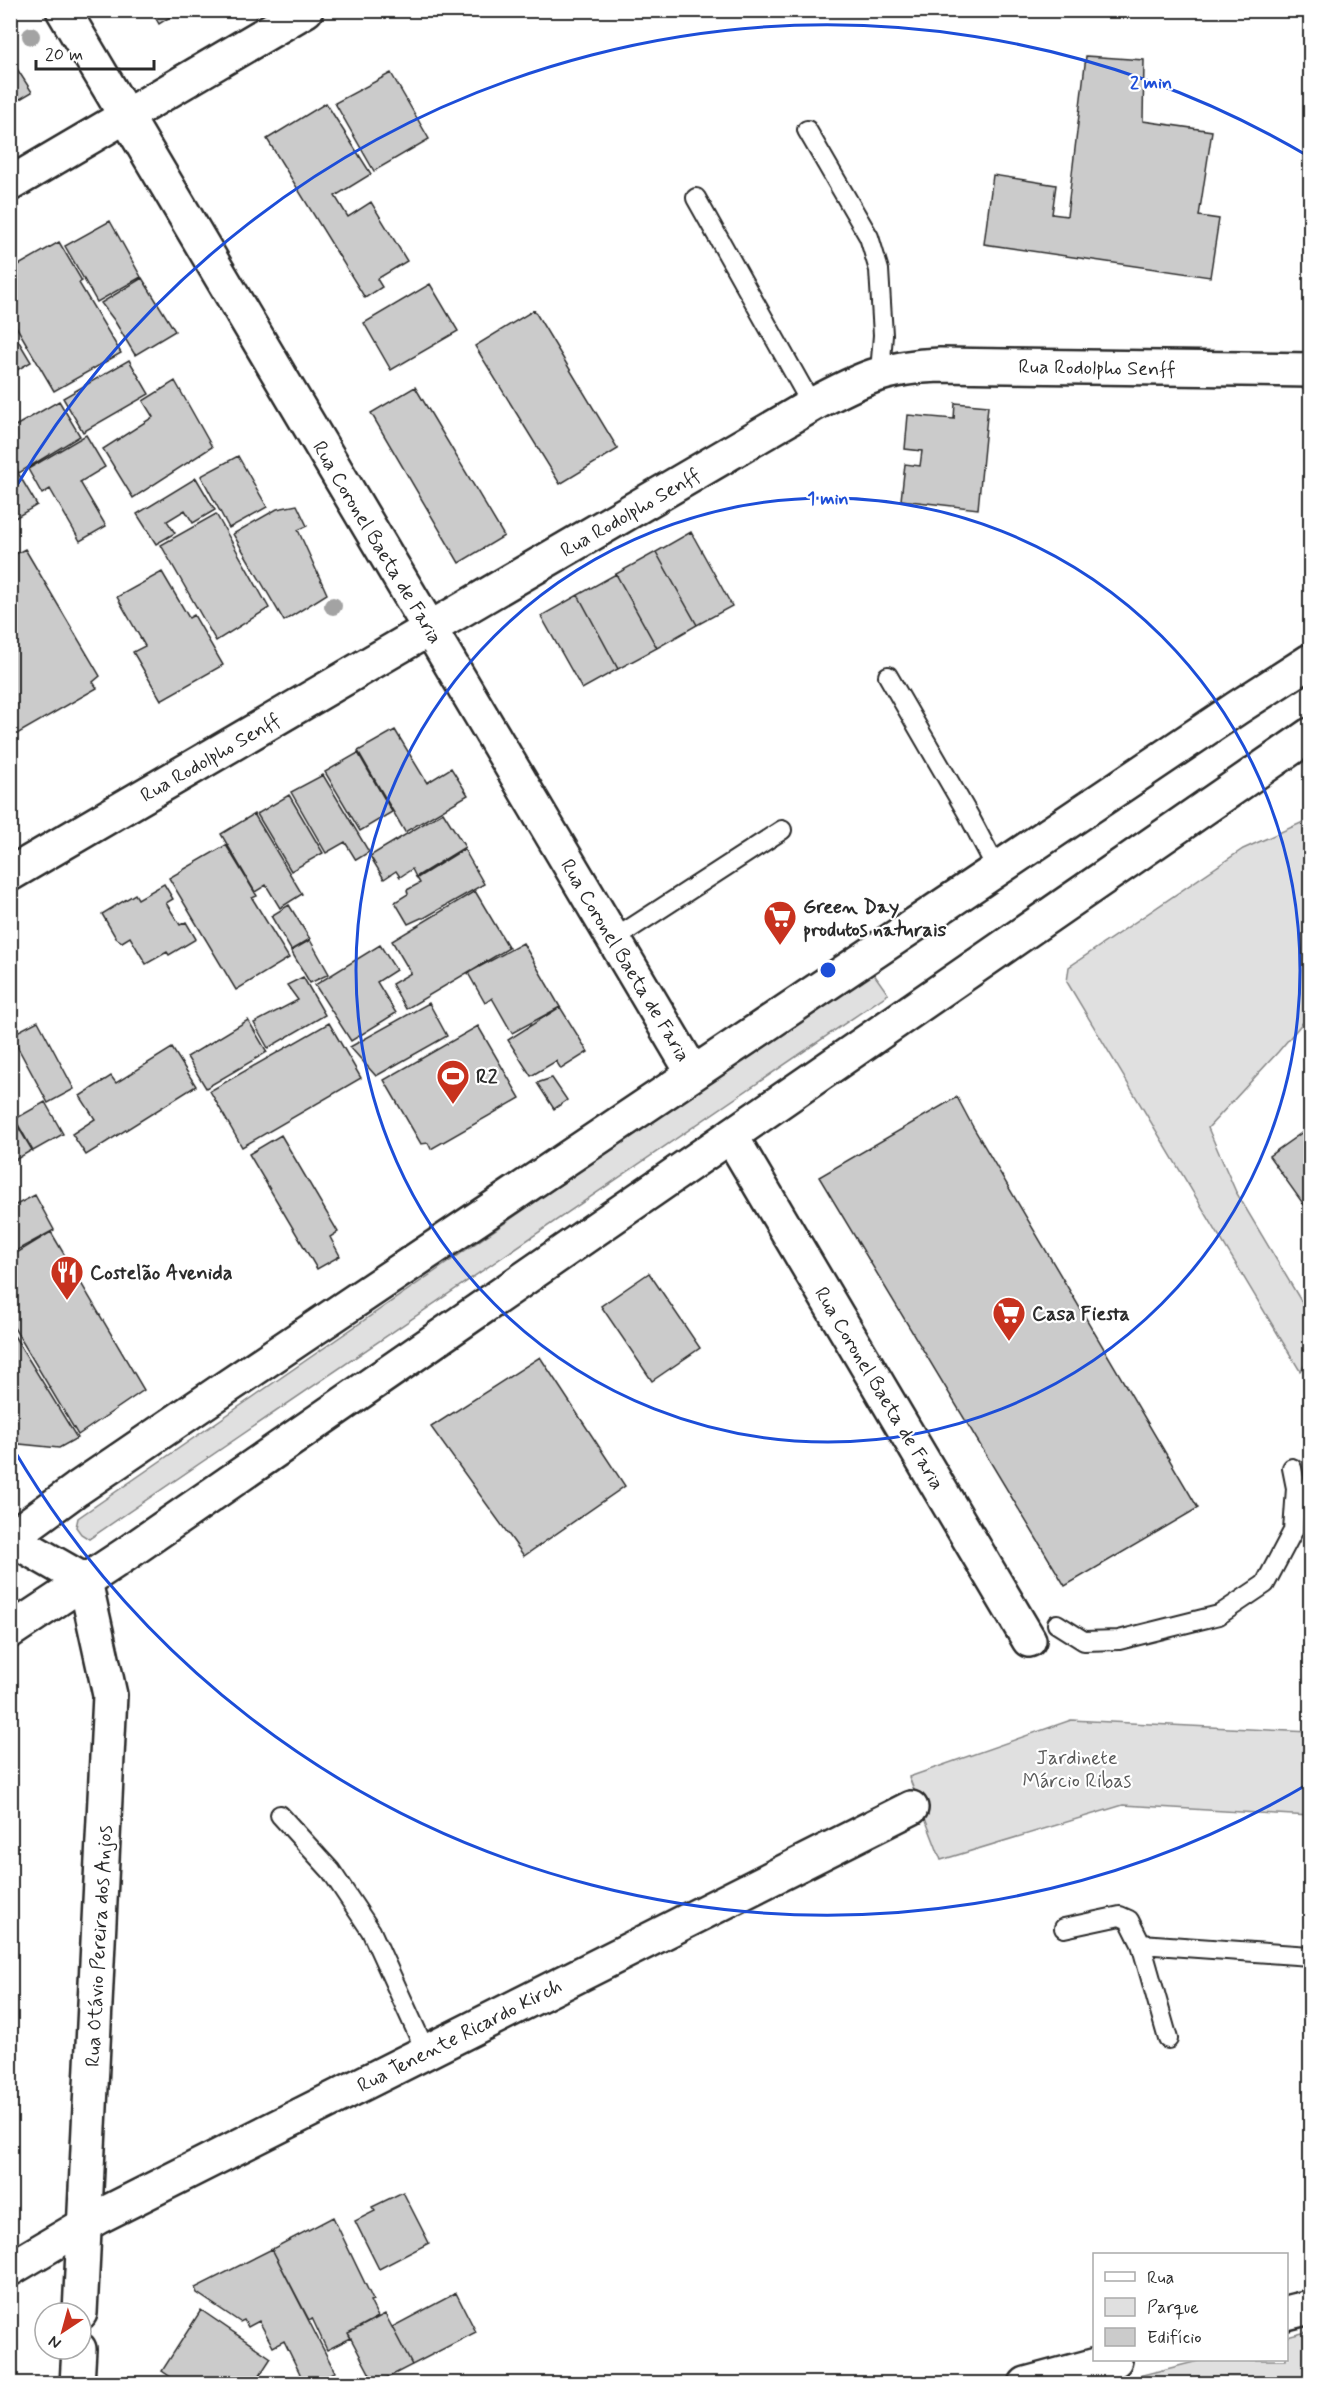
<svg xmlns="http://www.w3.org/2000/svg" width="1321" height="2394" font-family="Mynerve,sans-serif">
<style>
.green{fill:#e0e0e0;stroke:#868686;stroke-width:1.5}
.building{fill:#cbcbcb;stroke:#2b2b2b;stroke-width:1.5}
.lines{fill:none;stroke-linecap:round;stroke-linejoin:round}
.service-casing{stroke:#2b2b2b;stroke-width:22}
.minor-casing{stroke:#2b2b2b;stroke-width:38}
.secondary-casing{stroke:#2b2b2b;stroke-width:38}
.service{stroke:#fff;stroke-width:18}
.minor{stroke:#fff;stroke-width:33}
.secondary{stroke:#fff;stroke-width:33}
.tree{fill:#a3a3a3}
.ring{fill:none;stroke:#1d4ed8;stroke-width:3}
.labels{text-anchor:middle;stroke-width:4.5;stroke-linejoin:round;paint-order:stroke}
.street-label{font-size:20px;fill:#2b2b2b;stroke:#fff}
.poi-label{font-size:20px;font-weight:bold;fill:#2b2b2b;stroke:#fff;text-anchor:start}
.park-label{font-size:20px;fill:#585858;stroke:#fff}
.centre{fill:#1d4ed8;stroke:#fff;stroke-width:3}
.ring-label{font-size:18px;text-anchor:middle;font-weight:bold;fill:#1d4ed8;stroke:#fff;stroke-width:4.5;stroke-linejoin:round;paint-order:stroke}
</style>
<rect width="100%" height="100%" fill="#fff"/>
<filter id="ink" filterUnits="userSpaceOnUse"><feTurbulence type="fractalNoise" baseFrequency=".0167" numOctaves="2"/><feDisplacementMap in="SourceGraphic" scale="12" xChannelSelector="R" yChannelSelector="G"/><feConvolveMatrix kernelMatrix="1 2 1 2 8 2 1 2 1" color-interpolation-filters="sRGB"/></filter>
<g filter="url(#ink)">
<path class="green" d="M1310,819V1014L1278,1052L1208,1128L1236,1192L1310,1316V1359L1300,1371L1067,982L1069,967L1243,849Z
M871,970L888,994L89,1539L81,1534L76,1527L78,1518Z
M1071,1720L1310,1732V1816L1123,1805L941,1860L909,1777Z
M1310,2331V2383H1111L1202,2360H1286L1287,2337Z"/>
<path class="building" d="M151,10H181L159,24Z
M1086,56L1144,60L1143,121L1212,131L1199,216L1219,219L1210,277L984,244L993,175L1056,185L1052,214L1067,216Z
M10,58L32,92L10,105Z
M391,73L429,139L374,171L335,103Z
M326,103L371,174L335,196L348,217L371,202L407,261L377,279L382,287L365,298L267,139Z
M110,221L141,277L97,302L65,246Z
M59,242L82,281L79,283L121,353L54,391L10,316V270Z
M142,278L175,331L135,355L114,320L101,303Z
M430,284L458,331L391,370L364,323Z
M534,310L618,449L560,484L475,346Z
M10,327L31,362L10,374Z
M129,360L149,394L83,432L63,398Z
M175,381L212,447L133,498L103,449L153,417L143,401Z
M415,387L504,536L459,563L371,413Z
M59,401L80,436L19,473L10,456V429Z
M955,403L988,406L978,509L901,500L905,464L920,466L922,451L905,449L908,415L954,419Z
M86,435L105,467L80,482L106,526L80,541L50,489L42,494L28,469Z
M238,456L267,507L229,528L201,476Z
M15,468L37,505L10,521V471Z
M196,478L215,510L193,523L185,510L167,521L175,533L156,544L137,514Z
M297,505L307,526L298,530L327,594L284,621L233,534L277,509Z
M216,514L269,608L216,641L161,545Z
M691,532L732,606L697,625L656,552Z
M25,549L100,676L93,682L97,688L10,738V557Z
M656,552L697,625L657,648L616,574Z
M162,572L189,618L194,615L223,665L161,700L133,652L145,646L117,597Z
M616,574L657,648L618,669L578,595Z
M578,595L618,669L582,689L541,616Z
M395,730L427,783L451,768L468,795L405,832L358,751Z
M358,753L392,812L360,831L325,772Z
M323,775L369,852L356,860L345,842L326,853L291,792Z
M289,795L323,853L291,871L257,814Z
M443,812L465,847L416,877L412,869L400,877L396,871L384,879L370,856Z
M254,814L302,894L280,908L266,885L255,892L221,834Z
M226,845L257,896L252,898L289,958L236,990L169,878Z
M464,849L484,884L424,918H421L408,924L395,902L408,894L407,890L420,883L417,878Z
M164,884L173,899L166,903L180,925L186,922L196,939L169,955L167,952L146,964L130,937L122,942L116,938L102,914L135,894L138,899Z
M475,891L509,948L406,1009L392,984L411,973L392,941Z
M289,905L310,939L291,950L271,916Z
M310,940L329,974L310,983L291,951Z
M523,943L560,1007L512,1033L492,998L485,1003L468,973Z
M380,945L396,970L377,982L396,1013L351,1041L315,985Z
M303,977L325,1015L268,1048L254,1023L298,1000L287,985Z
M429,1003L447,1036L376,1076L350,1047Z
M560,1007L588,1052L561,1069L556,1061L531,1076L508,1040Z
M248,1020L267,1052L206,1088L187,1057Z
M38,1021L74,1089L48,1103L11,1035Z
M329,1023L361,1078L242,1147L210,1091Z
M478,1026L520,1098L431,1149L428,1143L421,1144L384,1080Z
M172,1048L196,1086L86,1155L72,1134L95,1119L80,1096L111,1076L116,1083Z
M552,1078L567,1100L554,1109L537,1083Z
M957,1097L973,1127L1198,1508L1065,1586L819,1177Z
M45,1102L63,1134L33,1151L15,1119Z
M14,1120L32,1150L10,1163V1122Z
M1310,1127V1200L1304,1205L1269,1156Z
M281,1135L338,1232L330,1237L340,1256L317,1269L249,1154Z
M35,1195L54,1230L10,1254V1208Z
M51,1232L144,1390L78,1435L10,1321V1257Z
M649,1273L700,1348L652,1381L601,1306Z
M10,1329L77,1438L59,1448L10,1443Z
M540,1357L625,1486L524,1556L431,1427Z
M403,2192L429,2243L379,2269L355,2221L375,2211L372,2207Z
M333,2217L373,2300L370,2301L378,2317L348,2333L351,2338L327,2350L312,2318L309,2320L272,2249Z
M272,2249L335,2372L310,2384H305L284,2341L273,2347L259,2321L248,2327L244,2320L240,2322L197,2293L195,2288Z
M456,2293L476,2332L412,2365L392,2327Z
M201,2310L271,2358L254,2384H181L162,2371Z
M385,2314L412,2365L375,2384L348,2333Z"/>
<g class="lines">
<defs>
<path id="service" d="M807,130L869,237L879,270L883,335L880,372
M696,198L812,405
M888,676L968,814L997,869
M614,939L782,830
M1057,1624L1084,1641L1119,1640L1219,1615L1265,1584L1293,1531L1296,1488L1292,1468
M280,1815L331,1871L371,1931L426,2052
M1064,1928L1120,1916L1129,1920L1141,1944L1310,1956
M1141,1944L1168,2039"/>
<path id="minor" d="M63,10L693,1073
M10,184L306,10
M10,874L812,405C860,379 885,367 940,365L1310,370
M731,1136L1029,1640
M10,2269L98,2217L911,1808
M80,2313L110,1695L85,1581
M1286,2313L1310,2307
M77,2384L79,2349
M1026,2384L1115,2360"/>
<path id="secondary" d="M10,1538L77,1489L221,1391L1237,708L1310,661
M10,1538L85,1581
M10,1631L126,1554L1310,735"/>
</defs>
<use href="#service" class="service-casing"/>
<use href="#minor" class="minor-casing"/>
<use href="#secondary" class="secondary-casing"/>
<use href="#service" class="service"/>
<use href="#minor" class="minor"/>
<use href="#secondary" class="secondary"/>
</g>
<g class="tree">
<circle cx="31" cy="36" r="9"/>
<circle cx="333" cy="606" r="9"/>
</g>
</g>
<g class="ring">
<circle cx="828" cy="970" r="472"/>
<path d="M1308 1784A945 945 0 0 1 14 1450M14 490A945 945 0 0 1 1308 156"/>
</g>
<defs>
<symbol id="supermarket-pin" viewBox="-11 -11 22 30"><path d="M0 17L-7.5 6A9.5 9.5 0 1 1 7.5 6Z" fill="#c8321e" stroke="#fff"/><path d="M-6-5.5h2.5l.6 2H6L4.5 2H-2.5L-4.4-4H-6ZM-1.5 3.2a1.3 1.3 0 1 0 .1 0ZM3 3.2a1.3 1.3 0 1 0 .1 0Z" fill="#fff"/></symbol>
<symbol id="stadium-pin" viewBox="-11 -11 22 30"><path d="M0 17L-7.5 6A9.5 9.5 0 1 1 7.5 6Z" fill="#c8321e" stroke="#fff"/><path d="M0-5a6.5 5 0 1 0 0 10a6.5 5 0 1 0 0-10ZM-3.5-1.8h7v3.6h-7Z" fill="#fff"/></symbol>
<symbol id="restaurant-pin" viewBox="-11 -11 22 30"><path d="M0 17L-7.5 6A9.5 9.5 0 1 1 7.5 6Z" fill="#c8321e" stroke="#fff"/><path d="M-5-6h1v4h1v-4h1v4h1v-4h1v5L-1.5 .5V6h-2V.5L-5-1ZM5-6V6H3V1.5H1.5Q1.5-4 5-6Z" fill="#fff"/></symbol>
</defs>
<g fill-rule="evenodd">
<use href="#supermarket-pin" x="761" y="898" width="38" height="52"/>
<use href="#stadium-pin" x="434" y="1057" width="38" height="52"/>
<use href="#restaurant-pin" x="48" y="1253" width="38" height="52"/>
<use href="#supermarket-pin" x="990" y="1294" width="38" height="52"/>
</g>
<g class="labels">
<g class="street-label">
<text transform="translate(1097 367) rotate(1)" y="7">Rua Rodolpho Senff</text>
<text transform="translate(630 512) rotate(-30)" y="7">Rua Rodolpho Senff</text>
<text transform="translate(378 542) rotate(59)" y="7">Rua Coronel Baeta de Faria</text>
<text transform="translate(210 757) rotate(-30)" y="7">Rua Rodolpho Senff</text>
<text transform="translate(626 960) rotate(59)" y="7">Rua Coronel Baeta de Faria</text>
<text transform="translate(880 1388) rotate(59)" y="7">Rua Coronel Baeta de Faria</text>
<text transform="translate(98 1946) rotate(-87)" y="7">Rua Otávio Pereira dos Anjos</text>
<text transform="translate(459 2035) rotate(-27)" y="7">Rua Tenente Ricardo Kirch</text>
</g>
<g class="poi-label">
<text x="803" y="913">Green Day<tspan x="803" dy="23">produtos naturais</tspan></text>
<text x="476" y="1083">R2</text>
<text x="90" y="1279">Costelão Avenida</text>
<text x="1032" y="1320">Casa Fiesta</text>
</g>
<g class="park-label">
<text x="1077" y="1764">Jardinete<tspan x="1077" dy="23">Márcio Ribas</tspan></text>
</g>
</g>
<circle cx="828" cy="970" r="9" class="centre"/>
<g class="ring-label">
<text x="1151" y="88">2 min</text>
<text x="828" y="504">1 min</text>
</g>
<rect width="1321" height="2394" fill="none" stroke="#fff" stroke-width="36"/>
<rect x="18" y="18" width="1285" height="2358" fill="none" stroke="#2b2b2b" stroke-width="2" filter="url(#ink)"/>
<rect x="1093" y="2253" width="195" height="108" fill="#ffffff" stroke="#aaaaaa" stroke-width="1.5"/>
<rect x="1105" y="2272" width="30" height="9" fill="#ffffff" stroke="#aaaaaa" stroke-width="1.5"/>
<text x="1147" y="2283" font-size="18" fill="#2b2b2b">Rua</text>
<rect x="1105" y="2298" width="30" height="18" fill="#e0e0e0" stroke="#aaaaaa" stroke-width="1.5"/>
<text x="1147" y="2313" font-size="18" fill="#2b2b2b">Parque</text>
<rect x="1105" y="2328" width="30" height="18" fill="#cbcbcb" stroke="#aaaaaa" stroke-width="1.5"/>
<text x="1147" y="2343" font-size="18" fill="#2b2b2b">Edifício</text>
<g transform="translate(63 2331) rotate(216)"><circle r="28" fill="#ffffff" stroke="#aaaaaa" stroke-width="1.5"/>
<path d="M0-4.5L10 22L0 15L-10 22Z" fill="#c8321e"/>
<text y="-9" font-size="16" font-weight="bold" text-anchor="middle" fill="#2b2b2b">N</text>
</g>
<path d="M36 60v9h118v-9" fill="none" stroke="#2b2b2b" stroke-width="3"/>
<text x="45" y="60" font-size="18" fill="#2b2b2b" stroke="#ffffff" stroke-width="4.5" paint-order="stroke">20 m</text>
</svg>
